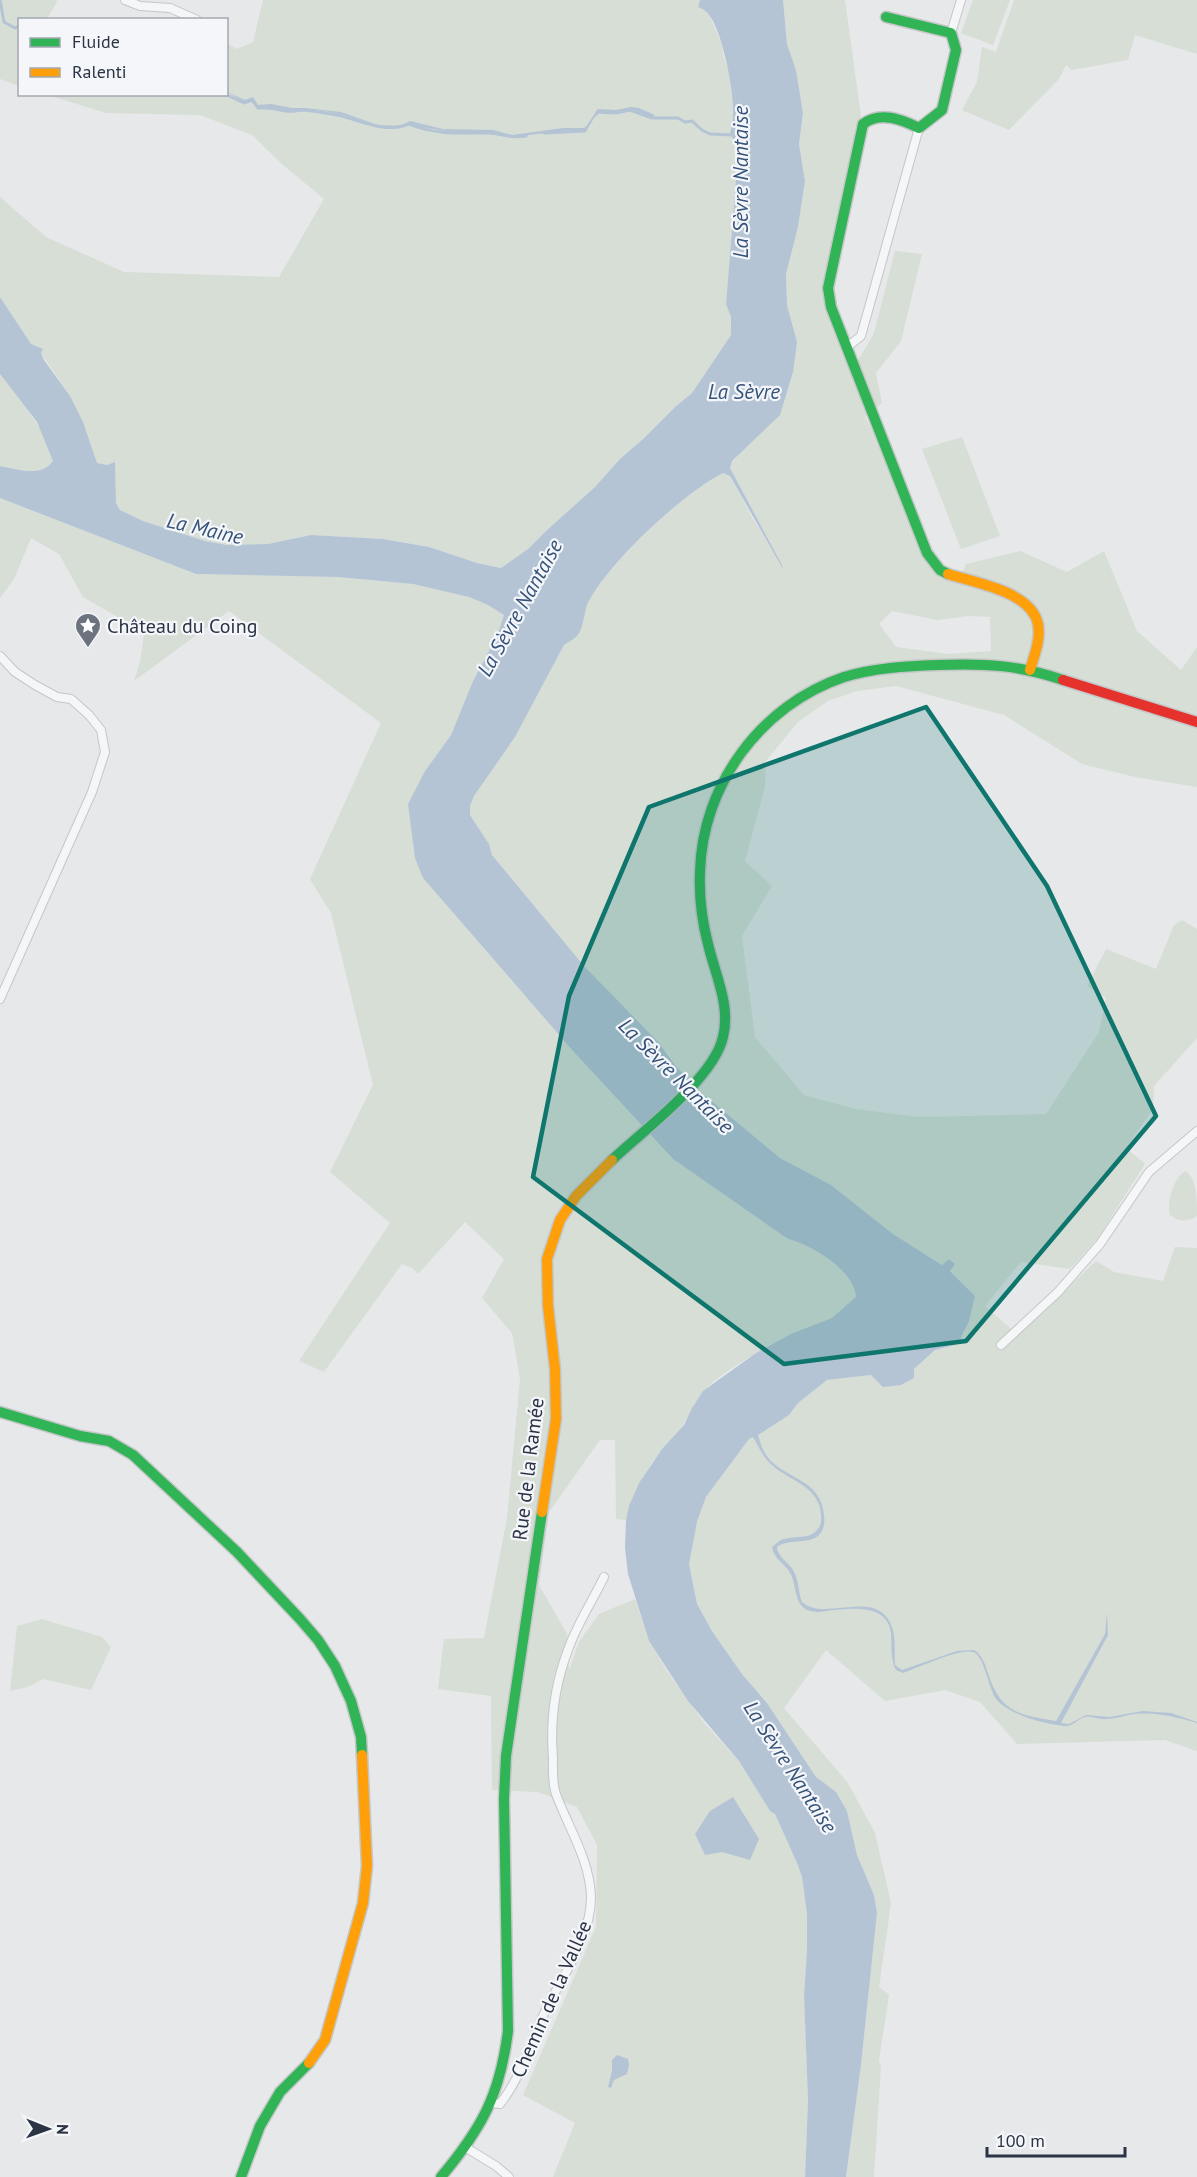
<svg xmlns="http://www.w3.org/2000/svg" width="1197" height="2177" font-family="'PT Sans',sans-serif">
<style>
.green{fill:#d6ded6;fill-rule:evenodd}
.water{fill:#b4c4d5}
.lines{fill:none;stroke-linecap:round;stroke-linejoin:round}
.stream{stroke:#b4c4d5;stroke-width:3}
.street-casing{stroke:#c4c6c8;stroke-width:10}
.fast-casing{stroke:#c4c6c8;stroke-width:13}
.slow-casing{stroke:#c4c6c8;stroke-width:13}
.jam-casing{stroke:#c4c6c8;stroke-width:13}
.street{stroke:#f5f6f7;stroke-width:8}
.fast{stroke:#30b455;stroke-width:10}
.slow{stroke:#ff9f0a;stroke-width:10}
.jam{stroke:#e5322d;stroke-width:10}
.marked{fill:#0f766e;fill-opacity:0.2;stroke:#0f766e;stroke-width:4.5;stroke-linejoin:round}
.labels{text-anchor:middle;stroke-width:4.5;stroke-linejoin:round;paint-order:stroke}
.poi-label{font-size:20px;fill:#2b3445;stroke:#f4f6f9;text-anchor:start}
.street-label{font-size:20px;fill:#2b3445;stroke:#f4f6f9}
.water-label{font-size:21px;font-style:italic;fill:#34527a;stroke:#f4f6f9}
</style>
<rect width="100%" height="100%" fill="#e6e8ea"/>
<path class="green" d="M0,0H56L57,2L47,19L20,20L19,86L0,79Z
M263,0H700L698,7L708,12L722,45L723,54L729,73L732,100L736,179L726,304L731,317V335L692,393L675,407L643,439L620,459L595,487L547,530L528,549L501,568L477,563L429,547L383,539L311,535L268,544L227,545L205,541L143,521L120,510L116,503L115,463L107,465L97,463L70,396L41,353L31,344L0,297V197L46,237L124,272L279,277L324,199L283,165L252,135L200,115L106,113L48,95L226,94L227,44L237,49L253,42Z
M783,0H845L861,116L824,291L852,371L874,333L895,251L922,254L901,341L876,373L882,403L865,417L871,428L923,556L950,582L963,571L966,564L1020,551L1067,572L1104,551L1137,631L1181,670L1197,647V787L1135,777L1082,764L1004,715L896,686L857,691L828,701L798,722L766,761L765,787L745,861L772,886L742,936L755,1037L804,1095L856,1109L919,1117L1046,1114L1099,1032L1106,998L1087,986L1106,949L1156,969L1174,925L1182,920L1197,929V1038L1154,1086L1153,1109L1126,1148L1145,1164L1098,1238L1070,1269L1021,1262L985,1306L1018,1335L1096,1261L1114,1272L1163,1281L1175,1247L1197,1248V1751L1165,1740L1017,1744L980,1702L945,1690L885,1701L826,1650L784,1708L848,1783L875,1833L891,1903L879,1987L889,1995L879,2060L881,2067L874,2177H846L861,2065L877,1913L874,1895L857,1855L847,1811L816,1777L767,1703L742,1674L705,1621L697,1604L689,1564L693,1535L706,1497L749,1439L789,1415L798,1403L827,1380L871,1375L901,1385L914,1378V1369L935,1350L955,1345L964,1334L975,1296L950,1270L955,1264L949,1259L943,1265L893,1234L831,1185L780,1158L697,1089L675,1065L668,1054L584,966L492,855L489,844L470,815V806L474,796L515,737L564,645C568,642 573,640 575,637C582,625 583,610 590,598C616,558 680,495 723,473L730,476L753,519L783,567L730,468L797,342L787,305L786,274L798,227L805,181L799,144L803,113L796,70L787,44ZM892,611L937,620L969,616L990,617L991,651L949,654L896,647L879,624Z
M973,0H1010L993,45L961,33Z
M1014,0H1197V54L1135,35L1128,60L1072,70L1066,65L1059,79L1009,130L962,110L977,82L982,47L996,52Z
M0,374C20,401 45,428 54,461C41,478 18,469 0,466Z
M962,437L1000,536L961,549L922,449Z
M0,498L196,574L338,577L413,584L469,597L488,605L504,615L497,636L473,681L451,735L425,771L413,846L423,878L573,1051L673,1159L788,1239C812,1245 854,1270 856,1297C840,1322 807,1326 782,1339C758,1352 721,1372 703,1392C694,1402 691,1413 684,1423C679,1432 670,1440 663,1448C646,1469 632,1493 626,1520L616,1519L615,1440H600L549,1512L539,1585L567,1634L569,1670L579,1642L599,1614L635,1599L649,1641L667,1671L705,1724L739,1761L770,1810L775,1814L797,1863L802,1877L807,1914V1950L804,1996L808,2100L805,2177H553L575,2123L523,2095L596,1927L597,1845L577,1807L538,1792L492,1790L491,1696L438,1689L444,1639L484,1638L507,1518L520,1379L512,1333L482,1298L504,1259L465,1222L418,1274L412,1268L402,1264L324,1372L299,1361L390,1223L330,1172L373,1085L331,913L310,879L381,723L229,611L134,681L140,662L144,635L130,624L83,597L59,554L31,538L14,579L0,598Z
M1185,1171C1197,1176 1197,1202 1197,1216C1188,1222 1178,1222 1170,1215C1166,1204 1174,1177 1185,1171Z
M42,1619L102,1637L111,1647L91,1690L43,1679L28,1687L10,1691L17,1626Z"/>
<path class="water" d="M700,0H783L787,44L796,70L803,113L799,144L805,181L798,227L786,274L787,305L797,342L793,372L780,415L733,460L730,468L782,565L783,569L730,476L723,473C682,494 613,559 590,599C583,609 585,629 576,637C573,640 568,642 564,645L515,737L474,796L470,806V815L489,844L492,855L584,966L659,1043L675,1065L697,1089L780,1158L831,1185L893,1234L942,1265L949,1259L955,1264L950,1271L975,1296L969,1321L960,1340L955,1345L935,1350L914,1369V1378L901,1385L883,1387L871,1375L827,1380L798,1403L789,1415L758,1435C760,1443 764,1454 770,1460C789,1480 821,1480 824,1515C825,1523 824,1531 818,1536C806,1545 789,1538 777,1547C777,1556 788,1562 793,1570C799,1580 798,1592 802,1602C825,1623 877,1586 892,1627C896,1638 894,1653 895,1665L902,1670L957,1651L974,1650C982,1655 985,1664 988,1673C1000,1712 1019,1715 1056,1721L1105,1634L1107,1613L1108,1635L1061,1723L1069,1724L1086,1715L1109,1717L1143,1711L1171,1713L1197,1722V1723C1176,1717 1156,1712 1134,1714C1125,1715 1117,1719 1107,1719C1100,1720 1092,1716 1085,1717C1077,1719 1073,1727 1064,1726C1045,1724 1010,1715 997,1700C988,1689 985,1656 973,1652C960,1648 917,1668 903,1673L896,1670C890,1659 892,1645 891,1633C887,1599 840,1610 817,1612C791,1611 799,1586 789,1571C783,1563 773,1557 772,1547C776,1544 779,1540 784,1539C793,1536 807,1539 815,1532C820,1528 822,1522 821,1515C820,1484 784,1480 768,1461C762,1455 758,1445 753,1437L749,1439L706,1497L697,1522L689,1564L697,1604L712,1631L742,1674L767,1703L816,1777L836,1792L847,1811L857,1855L874,1895L877,1913L861,2065L846,2177H805L808,2100L804,1996L807,1950V1914L802,1877L797,1863L775,1814L770,1811L739,1761L688,1701L649,1641L628,1574L625,1548L626,1520L629,1506L639,1483L662,1449L684,1425L692,1408L703,1391L756,1353L791,1334L832,1318L856,1297C854,1270 812,1245 788,1239L673,1159L573,1051L423,878L415,858L408,804L425,771L451,735L473,681L497,636L504,615L488,605L469,597L413,584L338,577L196,574L0,498V466C18,469 41,478 53,461L37,422L0,374V297L31,344L43,349L41,353L44,360L70,396L83,422L97,463L107,465L115,462L116,503L120,510L143,521L205,541L227,545L268,544L311,535L383,539L429,547L477,563L501,568L528,549L547,530L595,487L620,459L643,439L675,407L692,393L731,335V317L726,304L736,179V146L730,132C740,112 723,31 709,15C707,11 702,9 698,7Z
M227,92L245,100L253,97L258,105L271,104L292,108H305L341,112L378,125L400,126L410,121L443,129L493,130L512,135L563,128H585L598,109L616,110L631,107L639,108L655,115L652,118L629,110L617,113L600,112L594,118L587,130L561,131L514,137L494,132L468,134L419,127L411,124C386,133 363,119 339,114C330,112 320,110 311,110C303,109 295,111 287,110C277,108 269,106 259,107L253,100L246,103Z
M733,1797L759,1839L750,1860L722,1852L705,1855L695,1834L710,1811Z
M617,2055L628,2059L629,2065L627,2074L614,2080L611,2088L608,2087L612,2071V2060Z"/>
<g class="lines">
<path class="stream" d="M0,0L4,22L15,28L20,26
M225,94L244,103L252,100L258,108C268,107 275,109 286,111C292,112 298,110 304,110C315,111 326,113 337,115C361,120 384,134 409,124C434,135 463,133 489,133C503,133 508,139 526,136
M597,112L616,113L630,110L652,118H678L685,122L692,121L702,130L710,134L733,135
M544,133L585,131L586,128"/>
<defs>
<path id="street" d="M125,0L140,6L170,8L197,20
M951,33L961,0
M847,347L861,336L919,128
M0,656L15,672L35,685L57,697L71,699L89,715L101,730L105,752L92,792L0,999
M1001,1345L1058,1292L1100,1244L1149,1172L1197,1131
M493,2103L500,2104C520,2079 529,2047 542,2018C559,1980 591,1940 591,1897C590,1860 568,1827 556,1794C552,1783 553,1769 553,1758C550,1721 555,1684 568,1650C576,1626 593,1600 604,1577
M465,2147L496,2166L509,2177"/>
<path id="fast" d="M886,17L951,33L956,50L942,110L919,128C901,119 880,111 863,124L828,288L831,307L927,553L940,570L948,574
M612,1160C644,1130 714,1078 723,1037C731,1006 715,974 708,944C702,921 699,896 700,872C702,785 761,705 844,677C874,668 906,666 938,665C984,663 1019,665 1063,680
M0,1412L80,1436L109,1441L133,1455L237,1552L300,1619L318,1640L335,1666L351,1701L361,1737L362,1755
M241,2177L260,2126L280,2092L309,2063
M441,2177C482,2128 500,2095 508,2031L504,1799L506,1756L542,1512"/>
<path id="slow" d="M948,574C975,583 1031,591 1038,624C1041,640 1034,656 1030,670
M542,1512L556,1419L555,1369L548,1306L547,1259L560,1220L576,1196L612,1160
M309,2063L325,2040L363,1903L367,1866L362,1755"/>
<path id="jam" d="M1063,680L1197,722"/>
</defs>
<use href="#street" class="street-casing"/>
<use href="#fast" class="fast-casing"/>
<use href="#slow" class="slow-casing"/>
<use href="#jam" class="jam-casing"/>
<use href="#street" class="street"/>
<use href="#fast" class="fast"/>
<use href="#slow" class="slow"/>
<use href="#jam" class="jam"/>
</g>
<path class="marked" d="M926,707L1047,886L1156,1116L966,1341L784,1364L533,1177L569,996L649,807Z"/>
<defs>
<symbol id="sight-pin" viewBox="-11 -11 22 30"><path d="M0 17L-7.5 6A9.5 9.5 0 1 1 7.5 6Z" fill="#6c737f" stroke="#f4f6f9"/><path d="M0-6L1.8-2.2L6-1.7L2.9 1.2L3.7 5.4L0 3.3L-3.7 5.4L-2.9 1.2L-6-1.7L-1.8-2.2Z" fill="#fff"/></symbol>
</defs>
<g fill-rule="evenodd">
<use href="#sight-pin" x="73" y="611" width="30" height="40"/>
</g>
<g class="labels">
<g class="poi-label">
<text x="107" y="633">Château du Coing</text>
</g>
<g class="street-label">
<text transform="translate(528 1469) rotate(-83)" y="7">Rue de la Ramée</text>
<text transform="translate(551 1999) rotate(-66)" y="7">Chemin de la Vallée</text>
</g>
<g class="water-label">
<text transform="translate(741 182) rotate(-90)" y="7">La Sèvre Nantaise</text>
<text x="744" y="399">La Sèvre</text>
<text transform="translate(205 529) rotate(13)" y="7">La Maine</text>
<text transform="translate(520 608) rotate(-61)" y="7">La Sèvre Nantaise</text>
<text transform="translate(676 1076) rotate(45)" y="7">La Sèvre Nantaise</text>
<text transform="translate(790 1767) rotate(57)" y="7">La Sèvre Nantaise</text>
</g>
</g>
<rect x="18" y="18" width="210" height="78" fill="#f4f6f9" stroke="#a4a8b1" stroke-width="1.5"/>
<rect x="30" y="38" width="30" height="9" fill="#30b455" stroke="#a4a8b1" stroke-width="1.5"/>
<text x="72" y="48" font-size="18" fill="#2b3445">Fluide</text>
<rect x="30" y="68" width="30" height="9" fill="#ff9f0a" stroke="#a4a8b1" stroke-width="1.5"/>
<text x="72" y="78" font-size="18" fill="#2b3445">Ralenti</text>
<g transform="translate(48 2129) rotate(91)" stroke="#f4f6f9" stroke-width="4.5" paint-order="stroke">
<path d="M0-4.5L10 22L0 15L-10 22Z" fill="#2b3445"/>
<text y="-9" font-size="16" font-weight="bold" text-anchor="middle" fill="#2b3445">N</text>
</g>
<path d="M987 2147v9h138v-9" fill="none" stroke="#2b3445" stroke-width="3"/>
<text x="996" y="2147" font-size="18" fill="#2b3445" stroke="#f4f6f9" stroke-width="4.5" paint-order="stroke">100 m</text>
</svg>
